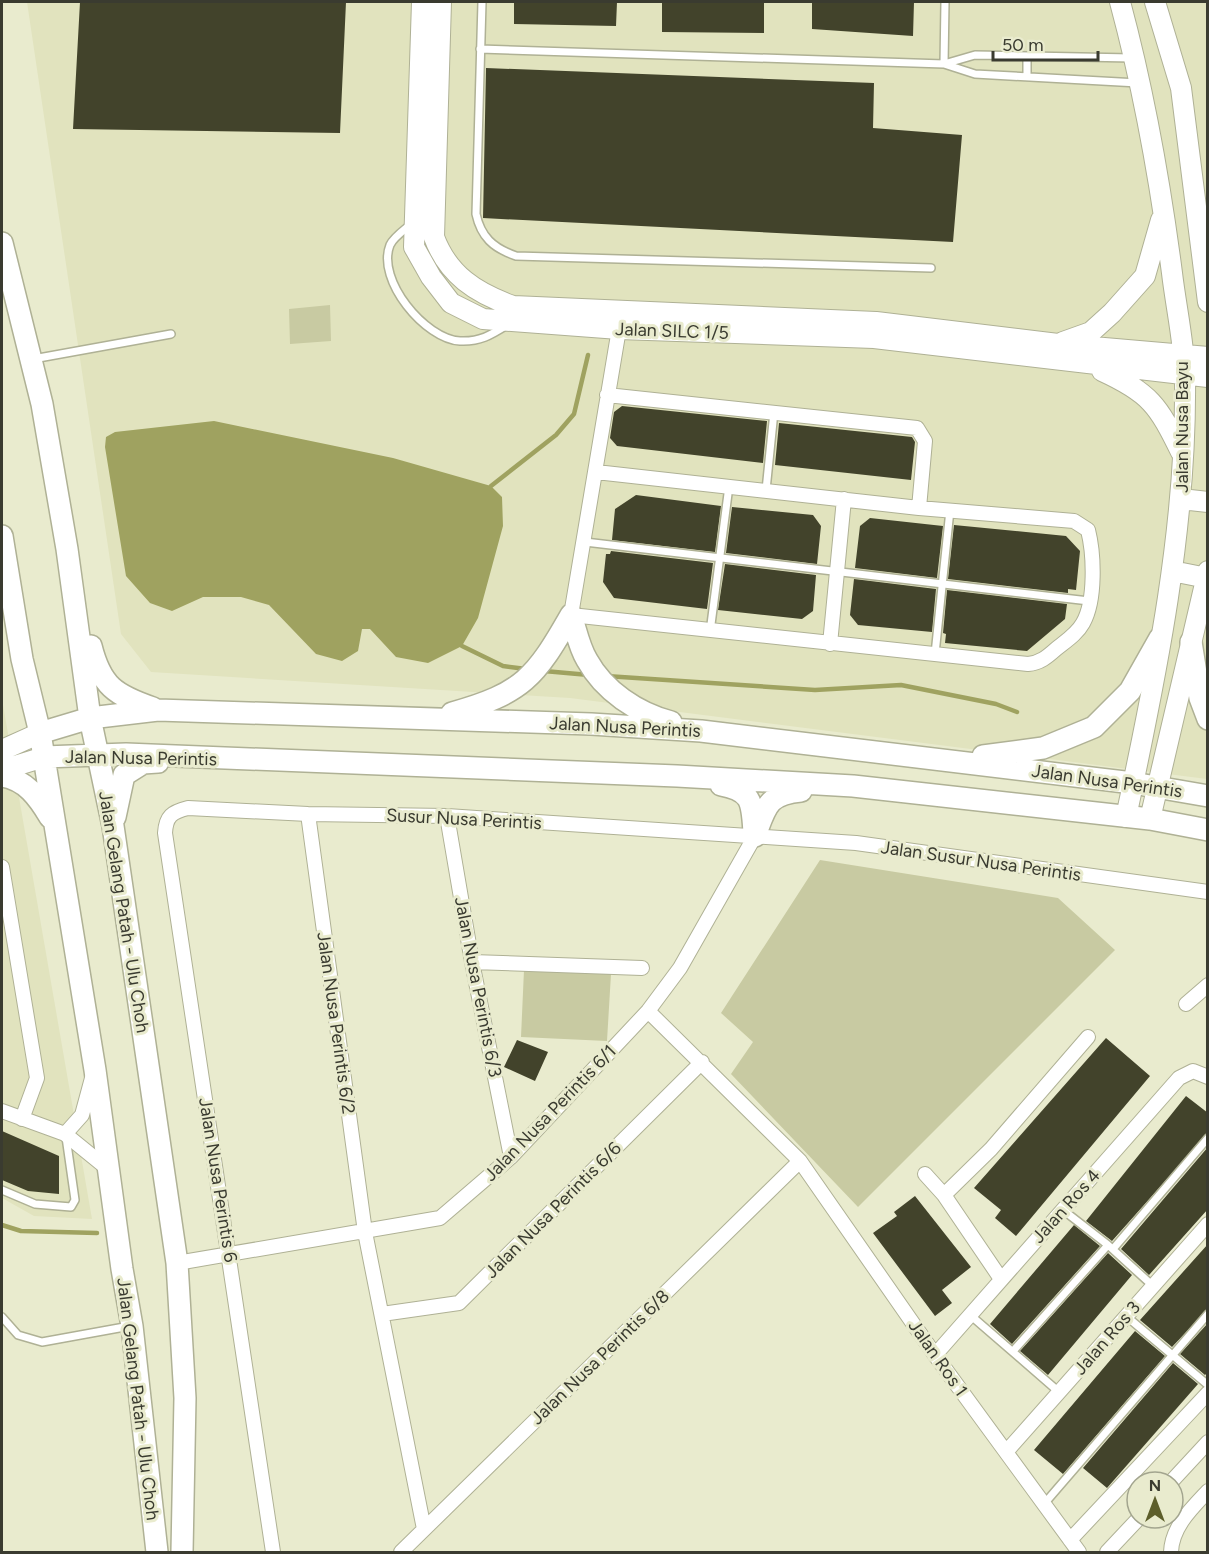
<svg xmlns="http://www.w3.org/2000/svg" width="1209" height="1554" font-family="Figtree,sans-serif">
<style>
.built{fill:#e1e3be}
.green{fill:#c8caa2}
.water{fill:#9fa260}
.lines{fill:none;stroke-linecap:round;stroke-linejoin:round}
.stream{stroke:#9fa260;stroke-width:4.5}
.building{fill:#42432b}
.lane-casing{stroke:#afb195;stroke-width:10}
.street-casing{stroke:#afb195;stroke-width:16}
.secondary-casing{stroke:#afb195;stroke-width:22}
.primary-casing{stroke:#afb195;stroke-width:24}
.lane{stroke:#fff;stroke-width:7}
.street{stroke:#fff;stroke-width:14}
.secondary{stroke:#fff;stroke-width:20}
.primary{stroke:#fff;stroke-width:21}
.labels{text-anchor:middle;stroke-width:6;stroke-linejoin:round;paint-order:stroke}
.street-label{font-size:18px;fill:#3a3b30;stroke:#e9ebce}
</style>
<rect width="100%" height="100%" fill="#e9ebce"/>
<path class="built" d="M27,2H1207V779L570,698L151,672L121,634Z
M2,699L92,1219L34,1216L2,1198Z"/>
<path class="green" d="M330,305L331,341L290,344L289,309Z
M820,860L1058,898L1115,950L858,1207L731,1074L753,1042L721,1013Z
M524,970L611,974L607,1041L521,1037Z"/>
<path class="water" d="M214,421L393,458L491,486L502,497L503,526L478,618L462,646L428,663L396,657L370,629H362L358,651L342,661L316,654L269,605L241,597H203L172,611L150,603L126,576L105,447L106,437L115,432Z"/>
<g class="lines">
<path class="stream" d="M491,486L556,435L574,414L588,355
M462,646L503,666L526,669
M544,671L589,675
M606,676L815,690L901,685L996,704L1017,712
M2,1225L21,1231L97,1233"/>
</g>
<path class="building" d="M80,2H346L340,133L73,129Z
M514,2H617L616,26L514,24Z
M662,2H764V33L662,32Z
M812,2H914L913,36L812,29Z
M486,68L874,83L873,128L962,135L953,242L483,218Z
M622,406L767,421L763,463L617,446L610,438L614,412Z
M779,423L912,437L915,442L911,480L775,465Z
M636,495L721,506L715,552L612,540L615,509Z
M732,507L813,515L821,526L817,564L726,553Z
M870,518L943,526L937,578L855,568L860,526Z
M954,525L1066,536L1080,551L1076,590L1068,589V593L948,579Z
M611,551L713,563L707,609L614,598L603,582L606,554H610Z
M725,564L816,575L813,611L802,619L718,610Z
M854,579L936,589L932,632L858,625L850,615Z
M947,590L1067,604L1065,619L1027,651L945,643L946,634L943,633Z
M1106,1038L1150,1076L1016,1236L995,1218L1001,1210L974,1188Z
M517,1040L548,1052L535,1081L504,1067Z
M1186,1096L1208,1113V1133L1112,1241L1086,1221Z
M2,1131L59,1156V1194L28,1191L2,1180Z
M1208,1147V1209L1149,1275L1121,1249Z
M915,1196L971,1267L942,1290L952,1303L935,1316L873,1233L897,1216L894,1212Z
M1074,1225L1100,1246L1012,1344L990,1324Z
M1208,1244V1309L1172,1347L1140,1320Z
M1108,1253L1132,1275L1048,1375L1020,1351Z
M1208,1323V1372L1205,1375L1180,1354Z
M1135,1331L1165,1356L1063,1474L1034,1450Z
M1173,1363L1198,1384L1107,1488L1083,1468Z"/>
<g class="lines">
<defs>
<path id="lane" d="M482,2L476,214C481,237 493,248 516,256L931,268
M480,49L944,64L975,74L1138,83
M1027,56V77
M944,64L975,55L1132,58
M944,64L945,2
M410,225C404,230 393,238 390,245C376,280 425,339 460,341C480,342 491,335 507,325
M33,359L171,334
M766,490L774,412
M585,542L1089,601
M710,632L729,486
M935,654L950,510
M2,1190L35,1204L71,1207L75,1200L66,1137
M1063,1210L1108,1245L1153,1286
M1113,1249L1208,1138
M969,1314L1059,1392
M1126,1316L1208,1385
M2,1317L18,1335L42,1342L130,1326
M1013,1351L1108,1245
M1044,1504L1208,1314"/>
<path id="street" d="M607,395L917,428L925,441L919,508
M596,472L919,508L1074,521L1088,530C1094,554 1096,600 1083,623C1077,634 1066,641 1056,649C1047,657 1040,663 1028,664L571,615L619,329
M830,644L844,499
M308,814L365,1232L424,1529
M447,816L472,962L511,1157
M2,867L37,1078L22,1119
M472,962L642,968
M1186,1004L1208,985
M648,1011L800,1161L935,1355L1079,1552
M2,1111L65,1134L108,1169
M65,1134L82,1115L92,1078
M925,1174L944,1195L1001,1279
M944,1195L991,1149L1088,1037
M177,1263L440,1218L511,1157L648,1011L680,968L755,836
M382,1314L459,1303L702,1062
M935,1355L1179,1078L1193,1071L1208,1077
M1006,1452L1208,1224
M1171,1482L1208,1442
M1070,1540L1208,1393
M273,1552L165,833C166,816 172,812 188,808L308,814L447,816L856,843L1208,892
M401,1552L800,1161
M1107,1552L1139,1518
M1171,1552C1172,1527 1191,1509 1208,1491"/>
<path id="secondary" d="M422,2L414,247L431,277L451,303L483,319L619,329L874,338L1208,377
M441,2L434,237C448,275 476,293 513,306L876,322L1058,344L1208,357
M1120,2C1144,91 1160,181 1172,273C1176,307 1184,342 1185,377C1187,525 1157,672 1126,817
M1155,2L1181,88L1208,302
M1063,342L1091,332L1112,313L1145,276L1161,220
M1102,371C1150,393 1158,405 1181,452
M1181,499L1208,502
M1172,571L1207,578
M2,750L40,733
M2,770L44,757
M1150,819L1208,571"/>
<path id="primary" d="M2,243L42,404L67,549L90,718L113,826L177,1263L185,1398L182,1552
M2,536L22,659L40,733L95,1070L122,1269L132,1326L157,1552
M571,615C576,630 579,647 587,660C604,691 637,713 671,722
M1191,642L1200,698L1208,719
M91,646C101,686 115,695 153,708
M452,713C523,693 535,678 571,615
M40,733L90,718L158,710L591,724L701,731L1133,783L1208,796
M983,756L1043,748L1094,727L1130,691L1160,638
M44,757L126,754L677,776L853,786L1150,819L1208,830
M2,776C26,780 38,797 50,817
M721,785C753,791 752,803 754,833
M115,817L124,775L143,763L158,762
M755,836C766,807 767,794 801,791"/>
</defs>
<use href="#lane" class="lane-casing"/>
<use href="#street" class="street-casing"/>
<use href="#secondary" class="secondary-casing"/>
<use href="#primary" class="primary-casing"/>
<use href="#lane" class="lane"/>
<use href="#street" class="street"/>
<use href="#secondary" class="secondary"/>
<use href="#primary" class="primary"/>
</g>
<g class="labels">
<g class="street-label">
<text transform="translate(672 331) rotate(2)" y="6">Jalan SILC 1/5</text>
<text transform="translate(1182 427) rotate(-90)" y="6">Jalan Nusa Bayu</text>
<text transform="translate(625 727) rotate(3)" y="6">Jalan Nusa Perintis</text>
<text transform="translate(141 758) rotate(1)" y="6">Jalan Nusa Perintis</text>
<text transform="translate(1107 781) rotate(8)" y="6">Jalan Nusa Perintis</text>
<text transform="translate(464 819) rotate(3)" y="6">Susur Nusa Perintis</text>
<text transform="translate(981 861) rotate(8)" y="6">Jalan Susur Nusa Perintis</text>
<text transform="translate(124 912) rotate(81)" y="6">Jalan Gelang Patah - Ulu Choh</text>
<text transform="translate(478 987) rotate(79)" y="6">Jalan Nusa Perintis 6/3</text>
<text transform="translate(336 1023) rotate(82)" y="6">Jalan Nusa Perintis 6/2</text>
<text transform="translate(550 1113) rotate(-46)" y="6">Jalan Nusa Perintis 6/1</text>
<text transform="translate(218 1180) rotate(81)" y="6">Jalan Nusa Perintis 6</text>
<text transform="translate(1066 1206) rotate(-48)" y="6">Jalan Ros 4</text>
<text transform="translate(553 1210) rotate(-45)" y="6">Jalan Nusa Perintis 6/6</text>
<text transform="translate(1107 1338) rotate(-49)" y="6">Jalan Ros 3</text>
<text transform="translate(600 1357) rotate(-44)" y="6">Jalan Nusa Perintis 6/8</text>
<text transform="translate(938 1358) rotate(55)" y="6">Jalan Ros 1</text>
<text transform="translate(138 1399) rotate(83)" y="6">Jalan Gelang Patah - Ulu Choh</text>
</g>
</g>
<rect width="1209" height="1554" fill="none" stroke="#3a3b30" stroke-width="6"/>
<g transform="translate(1155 1500)"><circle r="28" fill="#e9ebce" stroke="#a3a58f" stroke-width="1.5"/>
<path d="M0-4.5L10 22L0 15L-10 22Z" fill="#5d5e2b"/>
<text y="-9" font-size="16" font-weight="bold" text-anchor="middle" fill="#3a3b30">N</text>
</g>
<path d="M993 51v9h105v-9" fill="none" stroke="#3a3b30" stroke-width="3"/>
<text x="1002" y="51" font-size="18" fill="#3a3b30" stroke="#e9ebce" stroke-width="4.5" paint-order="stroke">50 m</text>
</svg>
